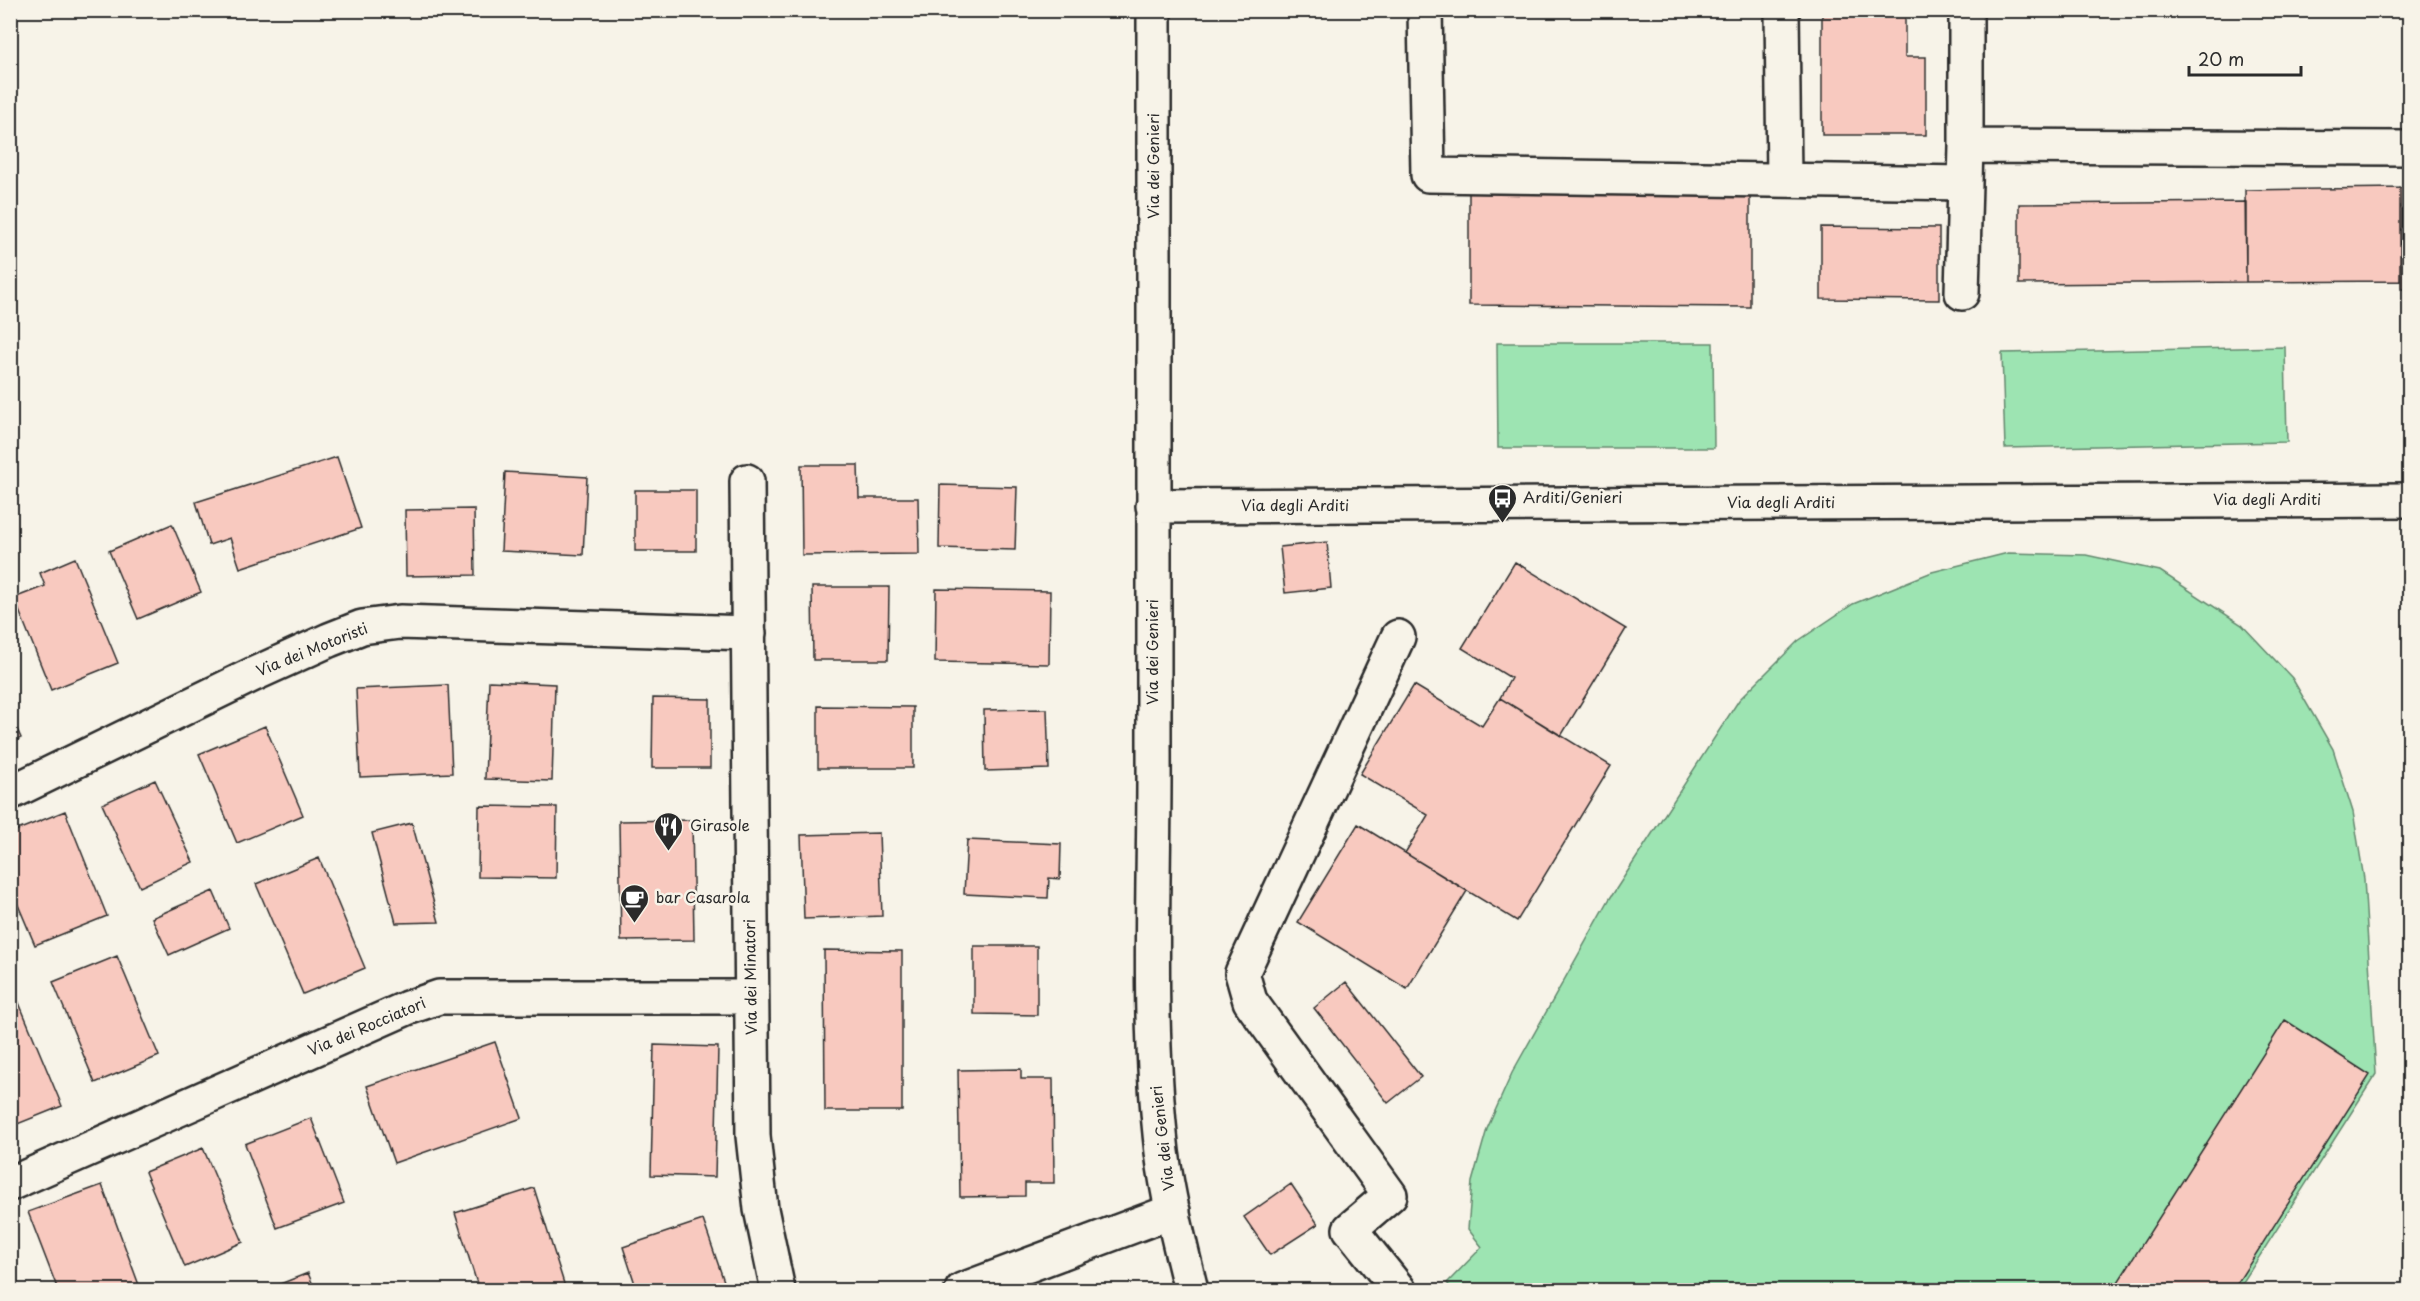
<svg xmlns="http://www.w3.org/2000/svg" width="2420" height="1301" font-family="'Playpen Sans',sans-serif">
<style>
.green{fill:#9de4b2;stroke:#64886e;stroke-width:1.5}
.building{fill:#f8c9bf;stroke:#2b2b2b;stroke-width:1.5}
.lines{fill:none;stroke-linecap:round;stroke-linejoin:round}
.minor-casing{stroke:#2b2b2b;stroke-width:38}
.minor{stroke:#f7f3e8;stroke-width:33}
.labels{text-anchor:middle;stroke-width:5;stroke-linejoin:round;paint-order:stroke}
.street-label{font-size:15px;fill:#2b2b2b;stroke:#f7f3e8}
.poi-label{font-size:15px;fill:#2b2b2b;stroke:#f7f3e8;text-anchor:start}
</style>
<rect width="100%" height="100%" fill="#f7f3e8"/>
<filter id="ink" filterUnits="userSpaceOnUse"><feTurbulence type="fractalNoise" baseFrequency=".0167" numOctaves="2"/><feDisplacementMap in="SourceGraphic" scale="12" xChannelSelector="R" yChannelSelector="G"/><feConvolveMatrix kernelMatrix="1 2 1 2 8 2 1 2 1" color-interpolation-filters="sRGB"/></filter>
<g filter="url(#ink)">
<path class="green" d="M1497,343H1713L1714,448H1498Z
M2285,347L2287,442L2005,448L2002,353Z
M2008,553L2086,555L2160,571L2242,625L2292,678L2333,749L2353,812L2364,879L2376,1074L2238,1290H1453L1447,1283L1482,1247L1468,1229L1472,1182L1487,1129L1512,1073L1609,900L1739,700L1798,641L1853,604L1932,572Z"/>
<path class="building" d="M1822,10H1905V57H1926V135H1822Z
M2400,188H2410V289H2401Z
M2400,188V281L2246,282L2245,190Z
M1469,189L1750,191V307L1469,305Z
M2246,202V282L2019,284V204Z
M1821,227L1939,228V300L1821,299Z
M337,457L361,528L240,568L230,538L209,545L196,502Z
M801,465H858L859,498H918L919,554L802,555Z
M505,472L587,477L583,555L501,551Z
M940,485L1017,487L1015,550L939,548Z
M635,490H696V551H635Z
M474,509L475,575L406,576L405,510Z
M172,524L201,592L138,619L109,551Z
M1327,542L1331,588L1285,593L1280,547Z
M75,558L118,663L51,690L14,598L45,586L40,573Z
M1515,562L1626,629L1561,736L1500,698L1511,678L1462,648Z
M812,587H889L888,660H813Z
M936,589L1050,591L1049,664L935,662Z
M489,681L555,684L552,781L485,779Z
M448,685L452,773L360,777L356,689Z
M1414,685L1482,726L1500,698L1611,766L1517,921L1405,853L1428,815L1360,774Z
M653,698L710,699V768H652Z
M818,706L913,707V768H818Z
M1047,709L1049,769L985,771L984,710Z
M10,714L21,738L10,743Z
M265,726L303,815L237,843L199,754Z
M155,780L193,862L140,887L102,804Z
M479,806L557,807L556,878L478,877Z
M65,811L107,916L35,945L10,886V833Z
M692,820L694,940L621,941L619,821Z
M412,823L439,922L396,923L372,833Z
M1358,824L1467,891L1407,989L1298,922Z
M879,833L882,916L804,919L801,835Z
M967,840L1061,844L1060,879L1049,878L1048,898L964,894Z
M319,858L365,968L303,994L256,884Z
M213,891L229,928L169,955L152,918Z
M974,946H1037V1015L974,1014Z
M824,950L902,951V1111H825Z
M117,956L159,1056L95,1083L53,982Z
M1346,982L1421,1077L1388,1103L1314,1008Z
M17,998L62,1106L10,1127V1001Z
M2285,1020L2370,1075L2233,1290H2113Z
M495,1042L522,1118L394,1163L367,1086Z
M654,1045L718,1047L715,1177L651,1175Z
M1021,1069V1079H1053L1054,1183H1025V1196L960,1197L958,1070Z
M311,1118L344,1203L277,1228L245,1144Z
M203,1148L243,1242L185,1267L145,1172Z
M1291,1184L1318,1224L1270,1255L1244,1217Z
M102,1185L139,1285L125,1290H58L28,1212Z
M534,1188L566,1290H479L455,1213Z
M703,1220L727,1290H637L623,1247Z
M308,1273L315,1290H265Z"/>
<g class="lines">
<defs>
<path id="minor" d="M1154,10C1154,256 1153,501 1154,746C1155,881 1146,1017 1162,1152C1168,1198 1180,1245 1191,1290
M1425,10L1428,175L1965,183
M1782,10L1784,180
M1966,146L2410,148
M1962,293L1966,146V10
M747,481L753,1136L761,1209L778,1290
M1153,506L2410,500
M1398,637L1242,973L1250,1001L1390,1195L1350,1229L1399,1290
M10,793L252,675L329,640L362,627L400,622L749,633
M10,1184L407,1008L439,997H750
M962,1290L1173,1211"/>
</defs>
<use href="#minor" class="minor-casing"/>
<use href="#minor" class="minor"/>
</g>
</g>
<defs>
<symbol id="bus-pin" viewBox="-11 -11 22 30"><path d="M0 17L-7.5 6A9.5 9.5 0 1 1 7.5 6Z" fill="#2b2b2b" stroke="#f7f3e8"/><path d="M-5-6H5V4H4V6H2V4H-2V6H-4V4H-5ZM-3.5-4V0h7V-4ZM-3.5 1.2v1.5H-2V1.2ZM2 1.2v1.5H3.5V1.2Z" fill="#fff"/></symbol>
<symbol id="restaurant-pin" viewBox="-11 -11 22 30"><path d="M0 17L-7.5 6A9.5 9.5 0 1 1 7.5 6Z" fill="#2b2b2b" stroke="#f7f3e8"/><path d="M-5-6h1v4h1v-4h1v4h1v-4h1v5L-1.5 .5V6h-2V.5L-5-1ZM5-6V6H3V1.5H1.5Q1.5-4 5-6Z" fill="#fff"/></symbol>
<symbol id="cafe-pin" viewBox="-11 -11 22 30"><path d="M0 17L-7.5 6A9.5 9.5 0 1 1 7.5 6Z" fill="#2b2b2b" stroke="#f7f3e8"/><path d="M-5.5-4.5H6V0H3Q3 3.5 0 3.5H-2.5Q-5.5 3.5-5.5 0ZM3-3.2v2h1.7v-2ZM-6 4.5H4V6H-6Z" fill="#fff"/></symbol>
</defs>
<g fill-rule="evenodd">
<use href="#bus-pin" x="1486" y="482" width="33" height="45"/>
<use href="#restaurant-pin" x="652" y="810" width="33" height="45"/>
<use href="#cafe-pin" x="618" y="882" width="33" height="45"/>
</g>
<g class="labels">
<g class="street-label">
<text transform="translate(1154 166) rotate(-90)" y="5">Via dei Genieri</text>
<text x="2267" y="505">Via degli Arditi</text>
<text x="1781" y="508">Via degli Arditi</text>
<text x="1295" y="511">Via degli Arditi</text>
<text transform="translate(312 650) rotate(-22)" y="5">Via dei Motoristi</text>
<text transform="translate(1153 652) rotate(-90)" y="5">Via dei Genieri</text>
<text transform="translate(751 977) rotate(-91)" y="5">Via dei Minatori</text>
<text transform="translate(367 1027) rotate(-23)" y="5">Via dei Rocciatori</text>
<text transform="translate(1163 1138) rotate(-97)" y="5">Via dei Genieri</text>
</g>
<g class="poi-label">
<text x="1523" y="503">Arditi/Genieri</text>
<text x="690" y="831">Girasole</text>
<text x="656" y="903">bar Casarola</text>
</g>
</g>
<rect width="2420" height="1301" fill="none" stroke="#f7f3e8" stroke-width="36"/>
<rect x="18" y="18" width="2384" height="1265" fill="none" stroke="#2b2b2b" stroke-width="2" filter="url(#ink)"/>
<path d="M2189 66v9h112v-9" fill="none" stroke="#2b2b2b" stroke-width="3"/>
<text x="2198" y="66" font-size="18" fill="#2b2b2b" stroke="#f7f3e8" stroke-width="4.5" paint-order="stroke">20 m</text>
</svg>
